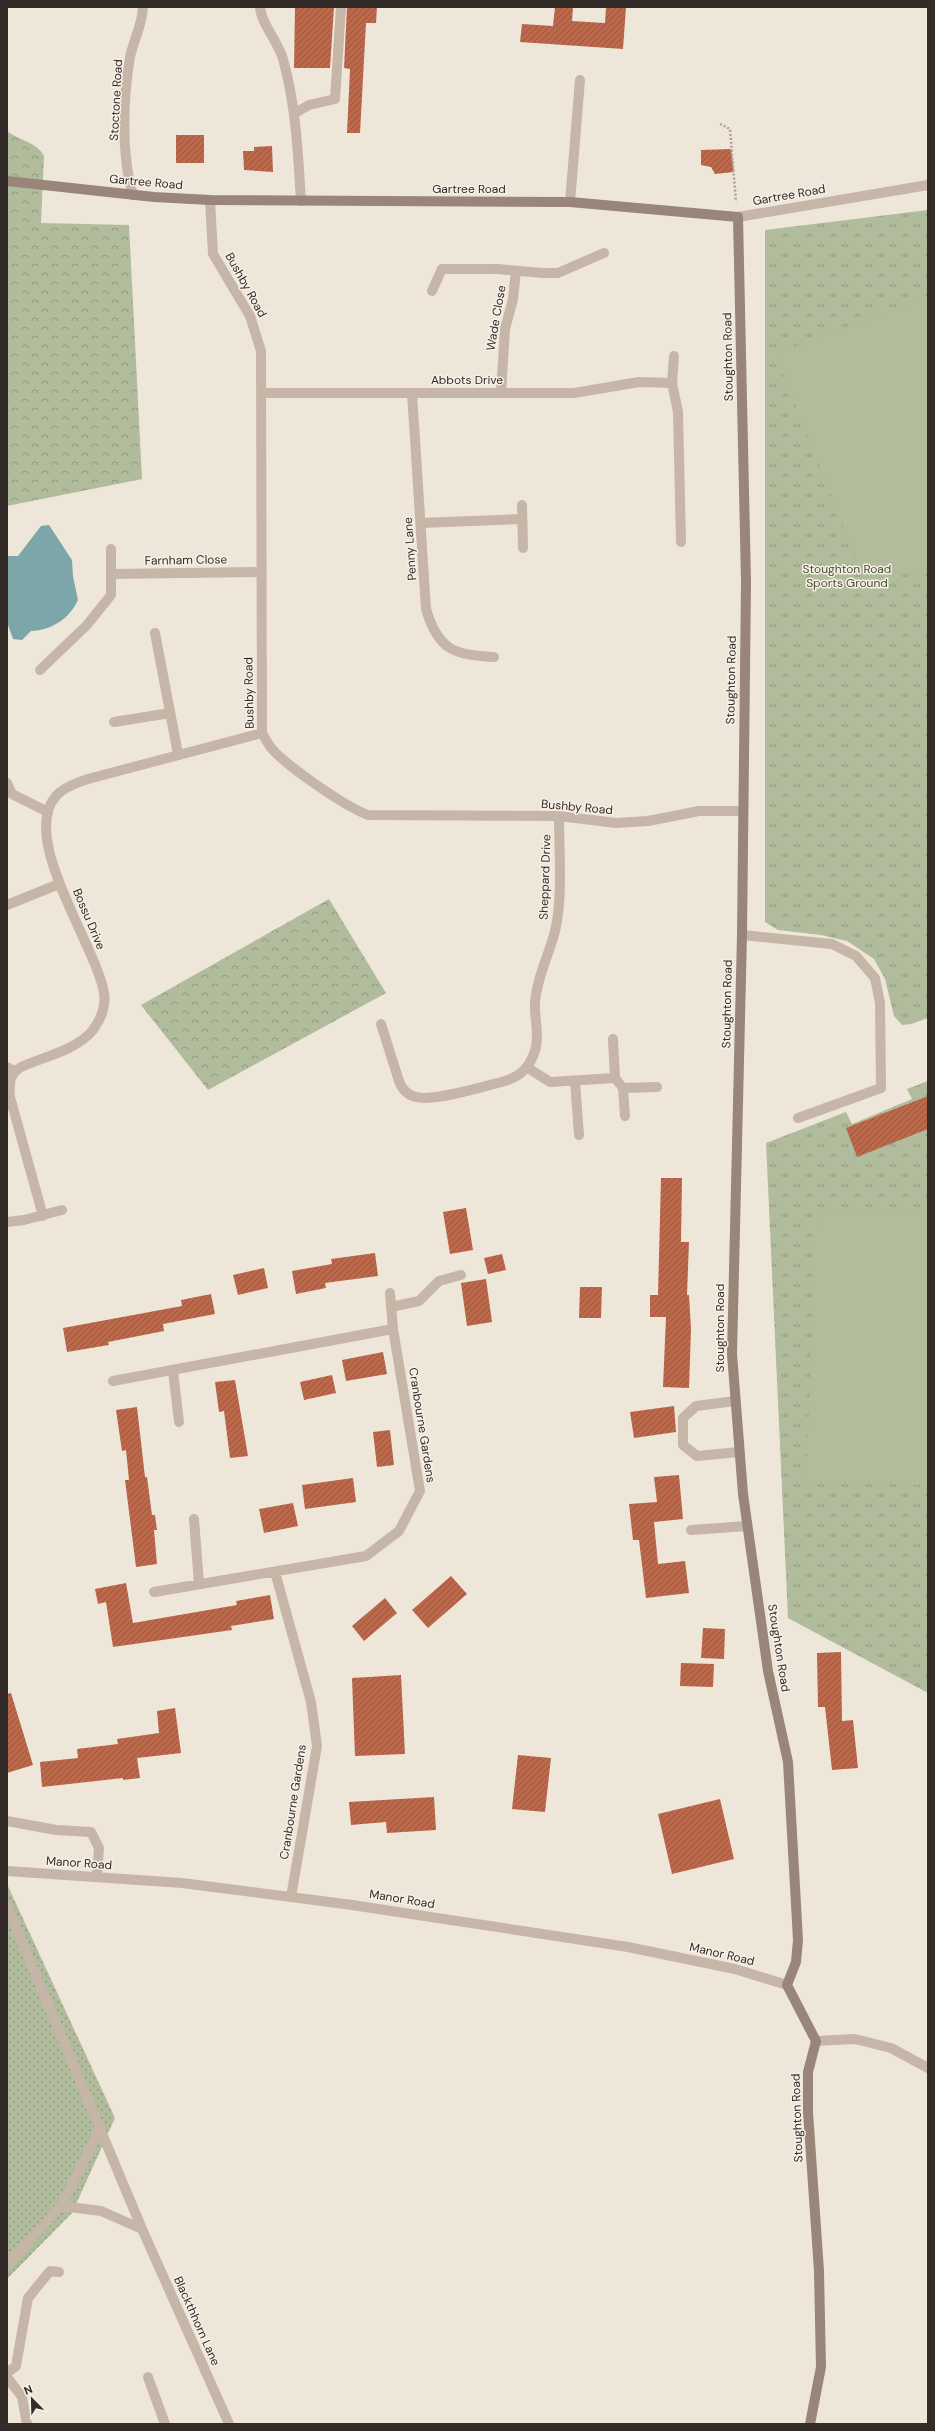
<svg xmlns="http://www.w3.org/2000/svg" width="935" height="2431" font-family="'DM Sans',sans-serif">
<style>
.grass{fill:url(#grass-dots)}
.forest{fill:url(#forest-crowns)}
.park{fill:url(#park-tufts)}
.pitch{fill:#b1bc9c}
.water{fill:#7ca6a9}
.building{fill:url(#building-hatch)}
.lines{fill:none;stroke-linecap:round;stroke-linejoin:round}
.path{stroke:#b1a092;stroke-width:2.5;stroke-dasharray:2 2;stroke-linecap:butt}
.service{stroke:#c6b6a8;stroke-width:10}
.minor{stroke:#c6b6a8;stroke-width:10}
.tertiary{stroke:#c6b6a8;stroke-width:10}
.secondary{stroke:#998579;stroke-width:10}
.labels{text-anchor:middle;stroke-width:3;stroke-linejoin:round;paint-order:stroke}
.street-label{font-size:12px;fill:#332b27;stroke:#f7f0e6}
.park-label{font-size:12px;fill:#424f2d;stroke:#f7f0e6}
</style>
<defs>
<pattern id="grass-dots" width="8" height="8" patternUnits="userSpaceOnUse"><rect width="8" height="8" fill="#b1bc9c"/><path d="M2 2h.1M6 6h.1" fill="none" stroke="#91997f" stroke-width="1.8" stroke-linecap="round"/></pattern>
<pattern id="forest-crowns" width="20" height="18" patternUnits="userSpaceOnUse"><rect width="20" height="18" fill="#b1bc9c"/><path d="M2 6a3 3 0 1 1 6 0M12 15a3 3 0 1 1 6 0" fill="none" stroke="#91997f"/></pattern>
<pattern id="park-tufts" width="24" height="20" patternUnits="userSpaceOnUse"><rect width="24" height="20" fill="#b1bc9c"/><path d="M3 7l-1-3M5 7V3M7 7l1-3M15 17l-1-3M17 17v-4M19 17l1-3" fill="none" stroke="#91997f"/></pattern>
<pattern id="building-hatch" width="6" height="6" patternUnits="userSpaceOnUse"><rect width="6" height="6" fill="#ba694d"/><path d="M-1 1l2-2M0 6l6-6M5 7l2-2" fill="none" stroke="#985740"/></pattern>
</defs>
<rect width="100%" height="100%" fill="#efe6da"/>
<path class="grass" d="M7,1884L115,2118L72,2213L7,2279Z"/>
<path class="forest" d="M7,131C18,140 37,142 44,156L41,223L129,225L142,479L7,506Z
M329,899L386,993L208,1090L141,1005Z"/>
<path class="park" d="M928,210V1018L911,1024L902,1025L894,1016L885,979L874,959L847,941L821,935L778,930L765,922V230Z
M928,1081V1693L788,1618L766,1143L846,1112L852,1124L912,1099L907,1089Z"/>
<path class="pitch" d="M924,297L928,307V565L867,588L776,354Z
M817,1208L928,1212V1485L806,1481Z"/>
<path class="water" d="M49,525L72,560L73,576L78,600C69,619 52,630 31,631L22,640L13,639L7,622V556H18L41,526Z"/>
<path class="building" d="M295,7H334L330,68H294Z
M347,7H377L376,23H366L360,133H347L350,69L344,68Z
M555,7H573L572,21L605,23L606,7H626L623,49L520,42L522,24L553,26Z
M176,135H204V163H176Z
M272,146L273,172L244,170L243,151H254V147Z
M731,149L734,172L715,174L711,167L701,165V150Z
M928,1096V1129L857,1157L846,1128Z
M661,1178H682L681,1242H689L687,1295H689L691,1329L689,1388L663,1387L666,1317H650V1295H658Z
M466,1208L473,1250L450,1254L443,1212Z
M375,1253L378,1276L325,1283L326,1288L296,1294L292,1271L332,1264L331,1259Z
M502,1254L506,1270L488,1274L484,1258Z
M264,1268L268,1288L238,1295L233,1275Z
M486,1279L492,1322L467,1326L461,1283Z
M580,1287H602L601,1318H579Z
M211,1294L215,1314L163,1324L164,1331L108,1342L109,1345L67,1352L63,1328L182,1306L181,1300Z
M383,1352L387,1374L346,1381L342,1360Z
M332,1375L336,1393L304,1400L300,1382Z
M235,1380L248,1456L230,1458L224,1411L219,1412L215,1382Z
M674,1406L676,1432L634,1438L630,1412Z
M137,1407L145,1477H147L152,1515H155L157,1530H154L157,1564L136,1567L125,1480H129L126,1450L122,1451L116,1410Z
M390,1430L394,1465L377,1467L373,1432Z
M679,1475L683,1519L654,1522L658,1564L685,1561L689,1593L646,1598L639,1540H633L629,1504L657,1502L654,1477Z
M353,1478L356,1502L305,1509L302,1485Z
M293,1503L298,1526L264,1533L259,1509Z
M451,1576L467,1594L428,1628L412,1610Z
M126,1583L133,1623L237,1605L236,1601L270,1595L274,1619L231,1626L232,1630L113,1647L106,1602L98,1604L95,1589Z
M385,1598L397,1613L364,1641L352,1626Z
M703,1628L725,1629L724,1659L701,1658Z
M841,1652L842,1721L853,1720L858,1768L832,1770L825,1707H818L817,1653Z
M681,1663L714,1664L713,1687L680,1686Z
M401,1675L405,1754L355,1756L352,1678Z
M11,1693L33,1765L7,1773V1694Z
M175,1708L181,1753L137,1758L140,1778L123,1780V1778L42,1787L40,1762L78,1758L77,1749L118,1744L117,1739L159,1733L157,1711Z
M518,1755L551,1758L545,1812L512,1809Z
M434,1797L436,1830L387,1833L386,1822L351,1825L349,1802Z
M720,1799L734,1859L672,1874L658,1814Z"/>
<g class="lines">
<path class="path" d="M720,124L730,129L736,202"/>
<path class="service" d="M260,7C261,24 278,41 283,59C296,106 298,153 301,201
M295,113L309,105L335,99L341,7
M570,202L580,80
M543,273H558L604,253
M432,291L442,269H497
M678,412L681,542
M522,505L523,548
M421,523L522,519
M155,633L178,754
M40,670L87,625L111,595V582
M114,722L170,713
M7,783L12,794L48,812
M742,935L832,944L856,956L875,978L880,1003L881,1088L798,1118
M7,1067L14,1071
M528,1068L550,1082L615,1078L613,1039
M615,1078L623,1088L657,1087
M575,1081L579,1135
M623,1088L625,1116
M391,1307L419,1301L439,1281L461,1275
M735,1401L696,1406L683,1418V1445L697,1456L739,1452
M691,1530L747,1526
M7,2373L16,2366L28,2298L50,2271L59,2272
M148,2377L165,2424"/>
<path class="minor" d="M133,195C121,155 123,98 130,57C134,39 142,26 143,7
M210,200L213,254L250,316L261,351L262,733C265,738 268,744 272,749C288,767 346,807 368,815L559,816L616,823L648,821L699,811H743
M497,269L543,273
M674,356L672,383L678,412
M261,393H574L639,382L672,383
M412,393L426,609C438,650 454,655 494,657
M501,393L505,329L513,299L516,271
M111,549V582
M111,574L262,572
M7,905L59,884
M381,1024L399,1081C402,1089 407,1095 416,1097C433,1102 486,1086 505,1081C519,1077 528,1069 533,1056C541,1039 534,1019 535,1002C537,977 549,955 555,931C563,899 559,851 559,816
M43,1216L10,1097C9,1084 9,1074 21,1067C43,1057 77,1050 93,1030C101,1019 106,1006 104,993C96,945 19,838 56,796C64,787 77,783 88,779L262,733
M7,1222L24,1220L62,1210
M173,1371L179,1422
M113,1381L393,1329
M194,1519L199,1584
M275,1572L311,1702L317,1746L291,1897
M154,1592L366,1556L399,1531L420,1491L393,1329L390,1293
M7,1821L56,1830L91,1832L99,1848L97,1877
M7,1871L182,1883L352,1905L628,1947L735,1969L787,1985
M7,1906L142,2229L229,2424
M816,2041L855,2039L891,2048L928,2068
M61,2206L101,2211L142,2229
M7,2265L61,2206L100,2129
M7,2377L22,2397L27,2424"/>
<path class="tertiary" d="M738,217L928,185"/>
<path class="secondary" d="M7,181L154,197L210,200L570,202L738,217L746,582L742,935L732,1354L743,1494L768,1671L788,1762L798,1940L796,1962L787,1985L816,2041L808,2072V2112L819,2271L821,2367L810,2424"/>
</g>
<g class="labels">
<g class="street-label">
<text transform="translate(116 100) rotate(-87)" y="4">Stoctone Road</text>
<text transform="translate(146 182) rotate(5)" y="4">Gartree Road</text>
<text x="469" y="193">Gartree Road</text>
<text transform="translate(789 195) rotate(-10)" y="4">Gartree Road</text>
<text transform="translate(246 285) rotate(61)" y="4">Bushby Road</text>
<text transform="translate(496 318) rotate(-80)" y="4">Wade Close</text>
<text transform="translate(728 357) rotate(-91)" y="4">Stoughton Road</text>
<text x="467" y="384">Abbots Drive</text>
<text transform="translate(410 549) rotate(-94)" y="4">Penny Lane</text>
<text transform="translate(186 560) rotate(-1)" y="4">Farnham Close</text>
<text transform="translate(731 680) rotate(-89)" y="4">Stoughton Road</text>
<text transform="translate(249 693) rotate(-91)" y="4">Bushby Road</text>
<text transform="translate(577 807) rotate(5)" y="4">Bushby Road</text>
<text transform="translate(545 877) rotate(-88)" y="4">Sheppard Drive</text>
<text transform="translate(89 919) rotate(67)" y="4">Bossu Drive</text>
<text transform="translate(727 1004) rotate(-89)" y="4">Stoughton Road</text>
<text transform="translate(720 1328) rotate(-90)" y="4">Stoughton Road</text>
<text transform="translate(422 1425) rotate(81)" y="4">Cranbourne Gardens</text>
<text transform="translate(779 1648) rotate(81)" y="4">Stoughton Road</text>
<text transform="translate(293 1802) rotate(-81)" y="4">Cranbourne Gardens</text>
<text transform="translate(79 1863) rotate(4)" y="4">Manor Road</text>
<text transform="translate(402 1899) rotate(9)" y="4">Manor Road</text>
<text transform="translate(722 1954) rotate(13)" y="4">Manor Road</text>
<text transform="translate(797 2118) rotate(-92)" y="4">Stoughton Road</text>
<text transform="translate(197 2321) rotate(66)" y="4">Blackthhorn Lane</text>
</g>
<g class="park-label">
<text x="847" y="573">Stoughton Road<tspan x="847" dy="14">Sports Ground</tspan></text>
</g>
</g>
<rect width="935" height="2431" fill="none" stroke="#332b27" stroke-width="16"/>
<g transform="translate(32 2399) rotate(337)" stroke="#f7f0e6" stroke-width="3" paint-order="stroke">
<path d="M0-3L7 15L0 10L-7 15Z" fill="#332b27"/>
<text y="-6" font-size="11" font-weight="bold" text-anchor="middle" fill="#332b27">N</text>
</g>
</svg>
